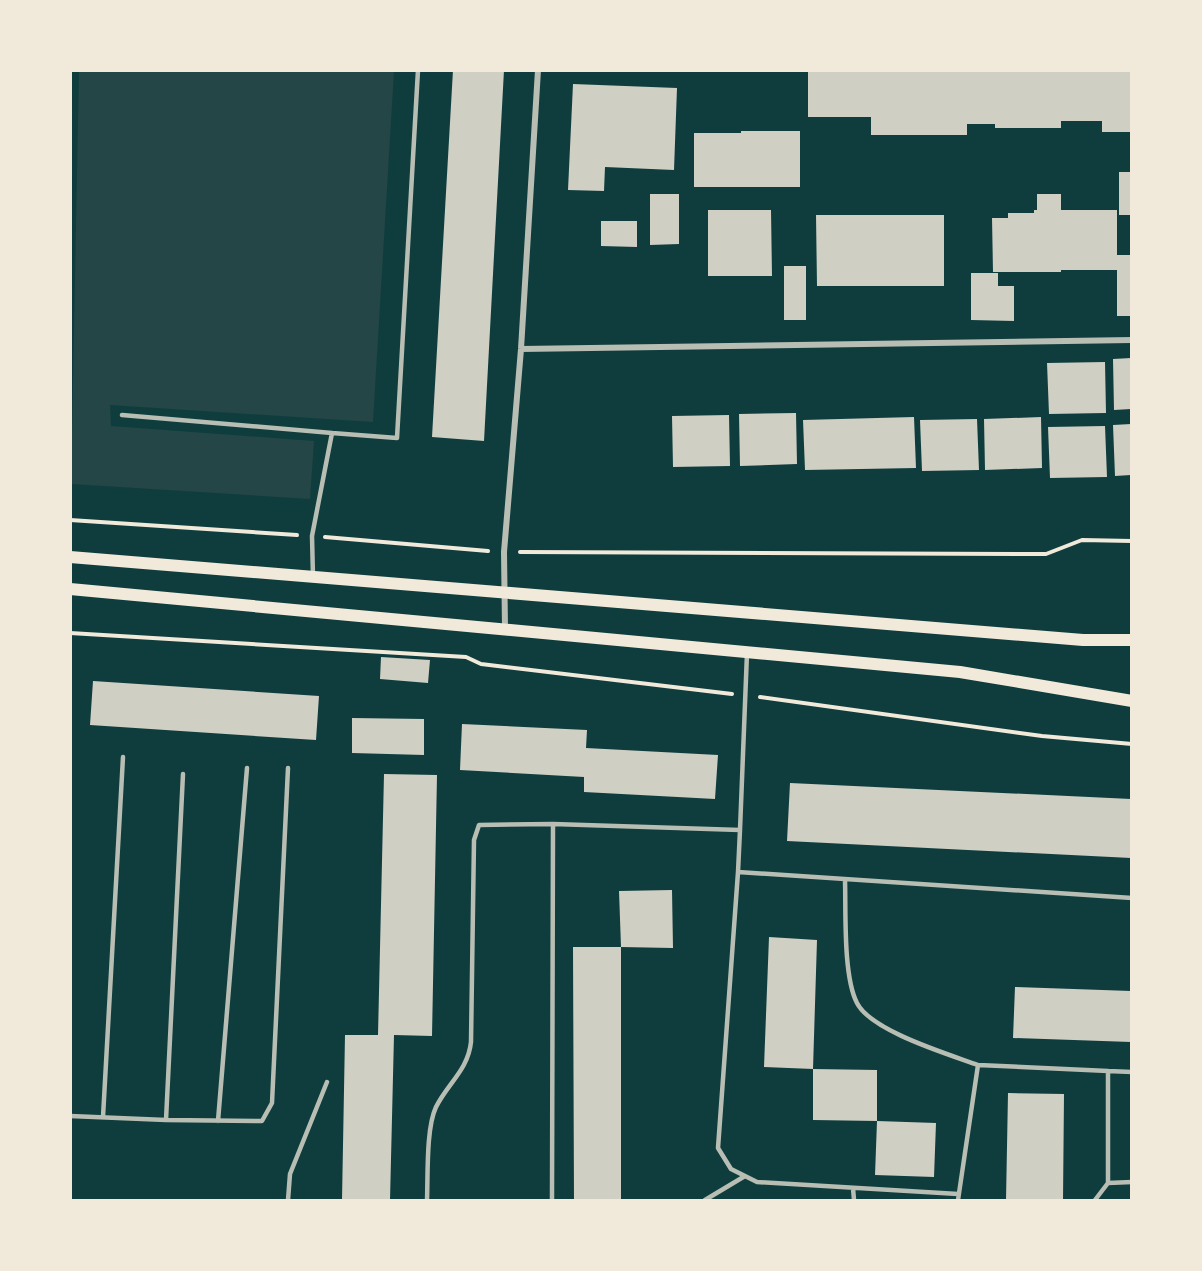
<svg xmlns="http://www.w3.org/2000/svg" width="1202" height="1271" font-family="'Sofia Sans Condensed',sans-serif">
<style>
.green{fill:#244646}
.building{fill:#cfcfc3}
.lines{fill:none;stroke-linecap:round;stroke-linejoin:round}
.path{stroke:#f1e9da;stroke-width:4}
.service{stroke:#b8beb3;stroke-width:4.5}
.minor{stroke:#b8beb3;stroke-width:6}
.secondary{stroke:#f1e9da;stroke-width:12}
</style>
<rect width="100%" height="100%" fill="#0f3d3e"/>
<path class="green" d="M79,71H394L373,422L110,405L111,426L314,441L310,499L71,484Z"/>
<path class="building" d="M453,70H504L484,441L432,437Z
M808,70H1131V132H1102V121H1061V128H995V124H967V135H871V117H808Z
M573,84L677,88L674,170L605,167L604,191L568,190Z
M741,131H800V187H694V133H741Z
M1119,172H1131V215H1119Z
M650,194H679V244L650,245Z
M1037,194H1061V210H1117V255H1131V316H1117V270H1061V272H993L992,218H1008V213H1034V210H1037Z
M708,210H771L772,276H708Z
M816,215H944V286H817Z
M601,221H637V247L601,246Z
M784,266H806V320H784Z
M971,273H998V286H1014V321L971,320Z
M1131,358V409L1114,410L1113,359Z
M1105,362L1106,413L1049,414L1047,363Z
M796,413L797,464L740,466L739,414Z
M729,415L730,466L673,467L672,416Z
M914,417L916,468L805,470L803,420Z
M1041,417L1042,468L985,470L984,419Z
M977,419L979,470L922,471L920,420Z
M1131,424V475L1115,476L1113,425Z
M1105,426L1107,477L1050,478L1048,427Z
M381,657L430,660L428,683L380,679Z
M93,681L319,696L316,740L90,725Z
M352,718L424,719V755L352,753Z
M462,724L587,730L586,748L718,755L715,799L584,792V777L460,770Z
M384,774L437,775L432,1036L394,1035L390,1200H342L345,1035H378Z
M790,783L1131,799V858L787,841Z
M672,890L673,948L621,947L619,891Z
M769,937L817,940L813,1069L764,1067Z
M573,947H621V1200H574Z
M1015,987L1131,991V1042L1013,1038Z
M813,1069L877,1070V1121L813,1120Z
M1008,1093L1064,1094L1063,1200H1006Z
M877,1121L936,1123L934,1177L875,1175Z"/>
<g class="lines">
<path class="path" d="M70,520L297,535
M325,537L488,551
M520,552L1046,554L1082,540L1132,541
M70,633L466,657L481,664L732,694
M760,697L1042,736L1132,744"/>
<path class="service" d="M122,415L332,433
M313,577L312,536L332,433L397,438L418,70
M740,830L738,872L1132,898
M738,872L718,1148L731,1169L757,1182L958,1194
M845,880C846,912 843,976 857,1003C871,1031 948,1054 978,1065
M70,1116L166,1120L262,1121L272,1103L288,768
M103,1117L123,757
M166,1120L183,774
M218,1121L247,768
M1108,1183L1132,1182
M853,1188L854,1200
M288,1200L290,1174L327,1082
M427,1200C428,1176 426,1128 436,1107C448,1083 468,1070 471,1042L474,840L479,825L553,824L740,830L747,653
M552,1200L553,824
M705,1200L745,1176
M958,1200L978,1065L1108,1071
M1095,1200L1108,1183V1071L1132,1072"/>
<path class="minor" d="M521,349L1132,340
M505,629L504,552L521,349L538,70"/>
<path class="secondary" d="M70,557L1083,640H1132
M70,589L960,672L1132,701"/>
</g>
<rect width="1202" height="1271" fill="none" stroke="#f1e9da" stroke-width="144"/>
</svg>
